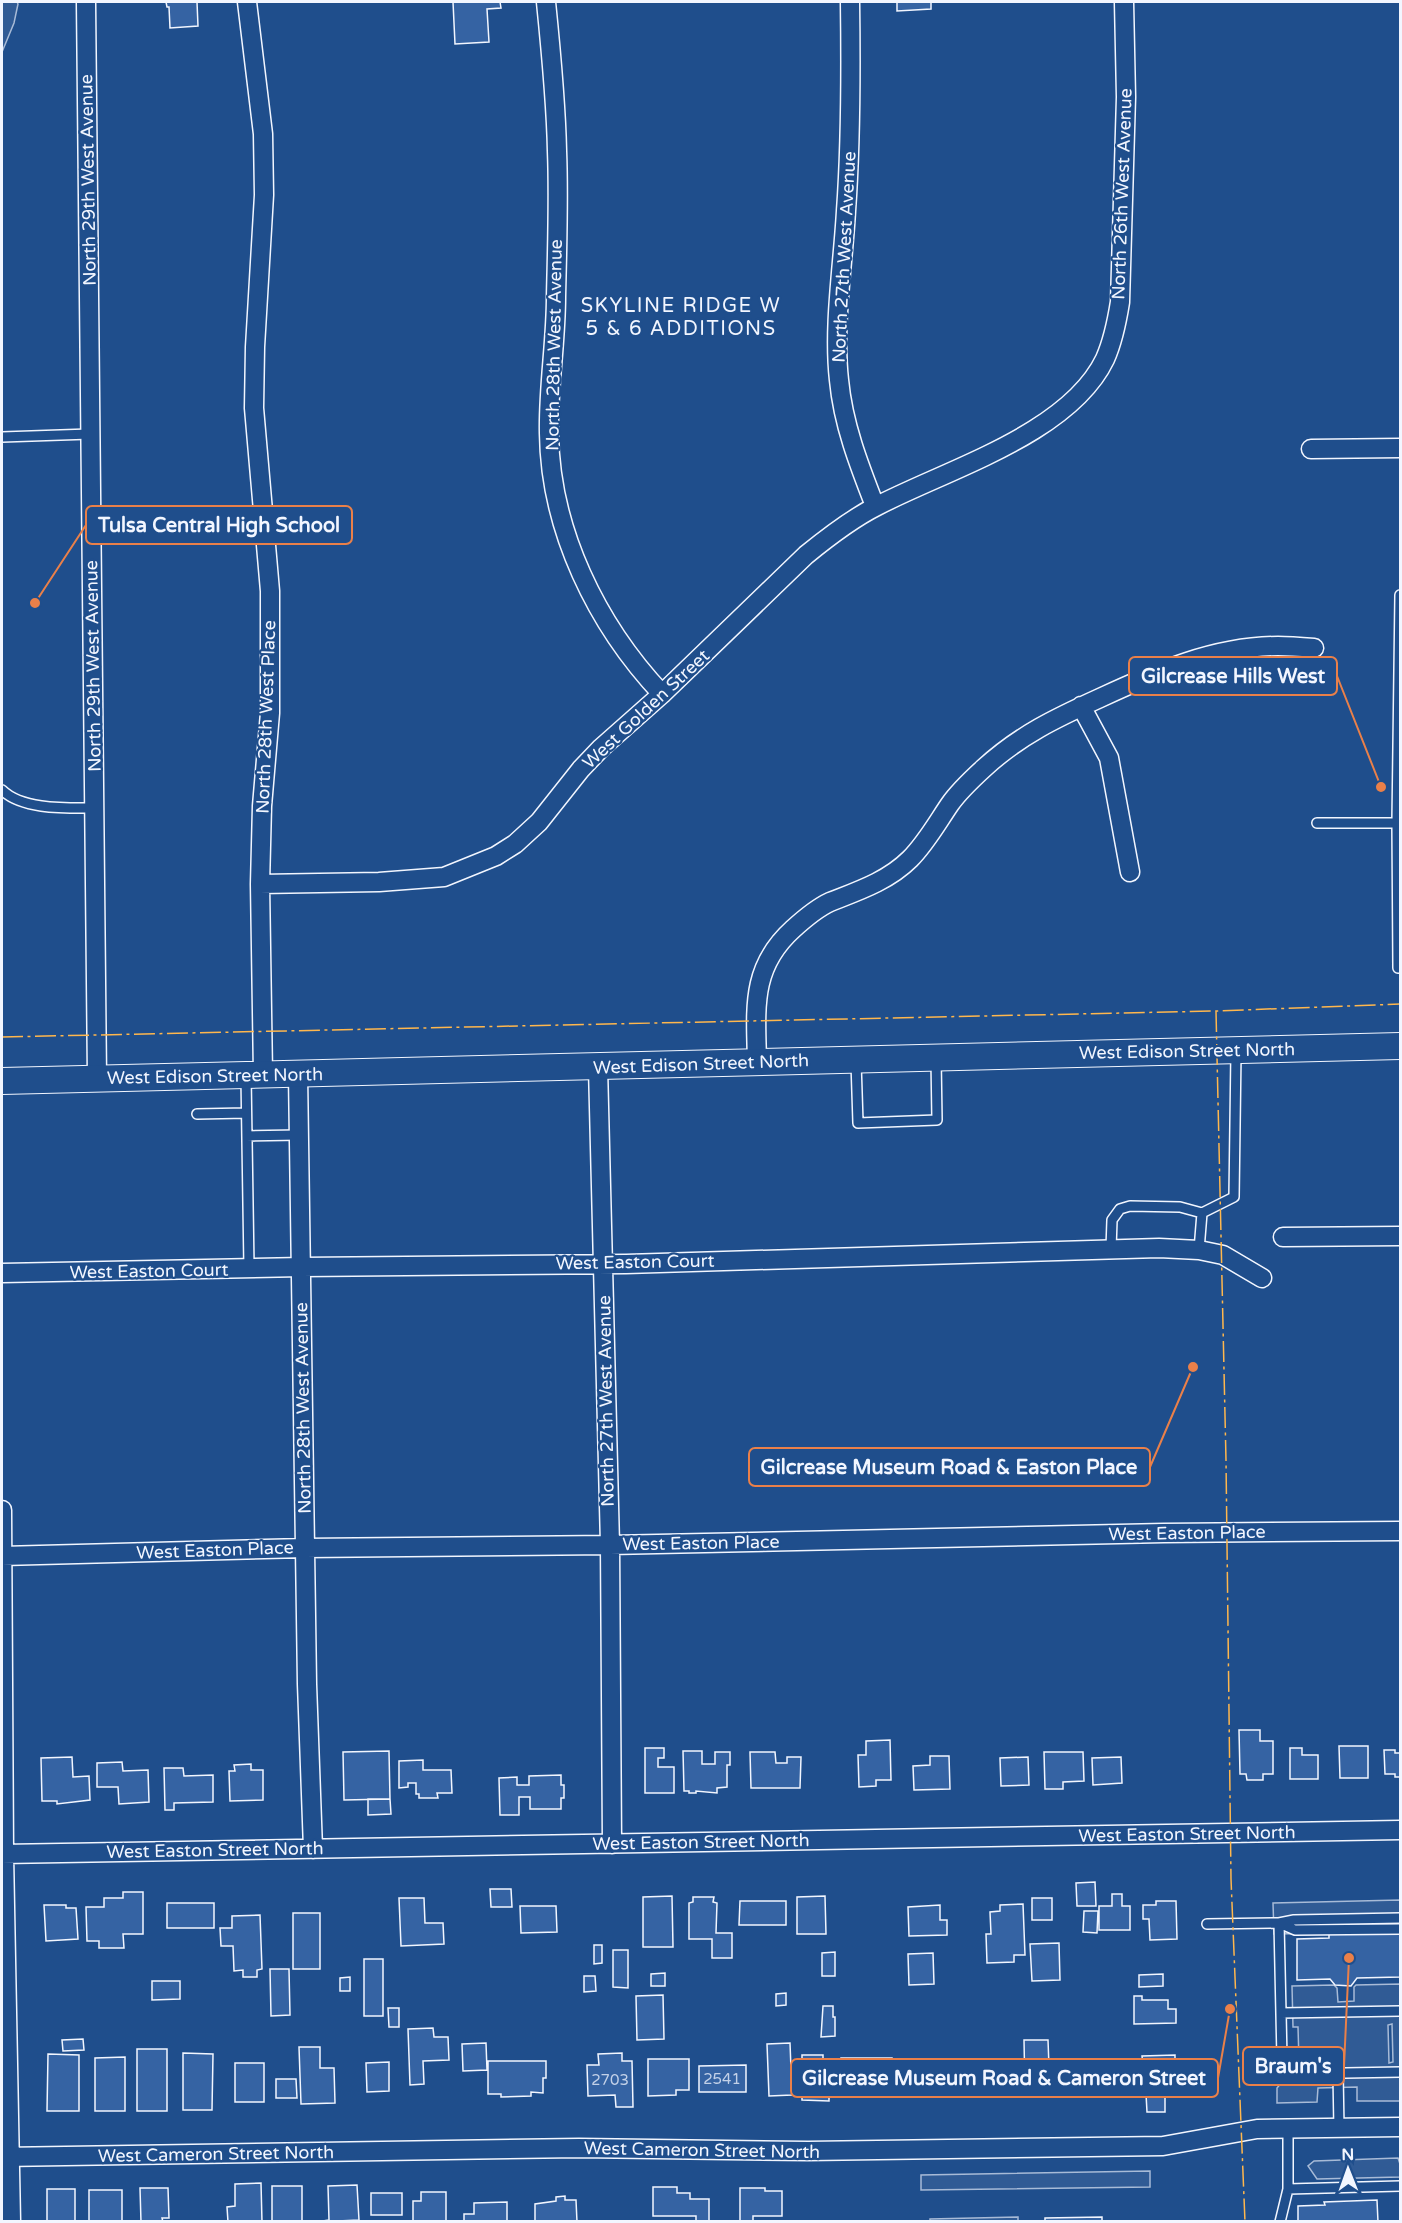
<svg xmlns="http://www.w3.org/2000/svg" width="1402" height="2223" font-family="'Varela Round',sans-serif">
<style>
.built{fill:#305b95;stroke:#a8bbd7;stroke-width:1.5;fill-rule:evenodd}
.building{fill:#3563a3;stroke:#f2f6ff;stroke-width:1.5}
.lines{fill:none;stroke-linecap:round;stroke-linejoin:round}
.service-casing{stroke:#f2f6ff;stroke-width:12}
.minor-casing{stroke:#f2f6ff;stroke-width:21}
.secondary-casing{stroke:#f2f6ff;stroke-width:28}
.service{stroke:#1f4e8c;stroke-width:9}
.minor{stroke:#1f4e8c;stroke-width:18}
.secondary{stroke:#1f4e8c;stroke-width:26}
.power{stroke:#ffb74d;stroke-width:1.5;stroke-dasharray:21 4.5 3 4.5;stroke-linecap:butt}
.labels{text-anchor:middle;stroke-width:4.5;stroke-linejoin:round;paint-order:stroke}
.number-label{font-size:15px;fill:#c3d1e8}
.street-label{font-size:18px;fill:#f2f6ff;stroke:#1f4e8c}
.neighbourhood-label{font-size:20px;letter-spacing:1.5px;fill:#f2f6ff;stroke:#1f4e8c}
.leader{fill:none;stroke:#ea8049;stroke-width:2}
.callout-dot{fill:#ea8049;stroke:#1f4e8c;stroke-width:2}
.callout{fill:#1f4e8c;stroke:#ea8049;stroke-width:2}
.callout-label{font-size:20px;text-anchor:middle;font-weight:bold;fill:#f2f6ff}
</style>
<rect width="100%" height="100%" fill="#1f4e8c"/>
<path class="built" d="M2,2H17L18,4L14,23L2,52Z
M1400,1900V1932L1274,1934L1273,1903Z
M1400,1984V2101H1357V2087L1318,2088L1317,2102L1277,2103V2088L1299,2062L1298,2027H1293L1292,1986L1334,1985L1337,1988L1338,2002L1354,2001V1987L1356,1985ZM1392,2024L1393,2062L1389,2063L1388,2025Z
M1398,2158L1400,2164V2177L1317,2179L1308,2166L1314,2161Z
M1150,2171V2187L921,2190V2175Z
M1018,2217V2221H930V2219Z"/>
<path class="building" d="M166,2H197L198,26L170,28L169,7H167Z
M453,2H500L501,8L487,9L489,42L455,44Z
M897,2H931V9L897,11Z
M1239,1730H1260V1741H1273V1774H1263V1780H1247L1246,1774H1240Z
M890,1740L891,1780H876V1786L859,1787L858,1755H866V1741Z
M1339,1746H1368V1778H1340Z
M645,1748H664V1758H658V1767H674V1793H645Z
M1290,1748H1302V1755H1318V1779H1290Z
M1384,1750H1395V1753H1400V1777H1395V1774H1385Z
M389,1751L390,1799L344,1800L343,1752Z
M683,1751H702V1764H715V1752H730V1765H727V1787L717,1788V1793L696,1791V1793H689V1791H684Z
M750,1752H775L776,1763H787V1757H801L800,1788H751Z
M1044,1752H1083L1084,1781L1063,1782V1789H1045Z
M930,1756H949L950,1789L914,1790L913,1766L930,1765Z
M72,1757L73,1777L89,1776L90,1800L57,1804V1801H42L41,1758Z
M1028,1757L1029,1785L1001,1786L1000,1758Z
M1121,1757L1122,1783L1093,1785L1092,1758Z
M423,1760V1770H451L452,1793H437L438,1798H419V1794H416V1783H408V1787L399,1788V1761Z
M122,1762L123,1771L148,1770L149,1802L119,1804L118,1787H97V1763Z
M251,1764V1770H263V1800L230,1801L229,1771H235L234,1765Z
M164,1768H183L184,1776L213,1775V1802L174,1803V1810H165Z
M561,1775V1785H564V1798H561V1809H530V1797H519V1815H500L499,1778L517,1777V1785H529V1776Z
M368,1799H390L391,1814L368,1815Z
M1095,1882L1096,1906H1077L1076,1883Z
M490,1889H511L512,1907H491Z
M123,1892H143V1934H123L124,1948H99V1941H87L86,1907H104V1898H123Z
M1112,1894H1122V1906H1130V1930H1099V1906H1112Z
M672,1896L673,1947H643V1897Z
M825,1896L826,1934H797V1897Z
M693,1897H714L713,1902L717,1903L716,1933H732V1958H712V1939H689V1903L693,1902Z
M399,1898H424L425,1923H443L444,1944L401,1946Z
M1032,1898H1052V1920H1032Z
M740,1901H786V1925H739Z
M1156,1901H1176L1177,1939L1150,1940L1149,1919H1143V1905H1156Z
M167,1903H214V1928H167Z
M1023,1904L1025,1955H1014V1962L987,1963L986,1934H991L990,1912L1000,1911V1905Z
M44,1905H66V1908H76L78,1939L46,1941Z
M940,1905V1920H947V1935L909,1936L908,1907Z
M520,1906H556L557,1932L521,1933Z
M1084,1911H1098L1097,1933L1083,1932Z
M293,1913H320V1969H293Z
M260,1915L262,1969L257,1970V1977H243V1970L234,1971L233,1946H221L220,1928H232V1916Z
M1329,1934H1400V1977L1357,1978L1351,1986L1335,1985L1330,1979L1297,1980V1939L1329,1938Z
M1059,1943L1060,1980L1032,1981L1030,1944Z
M594,1945H602V1963L594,1964Z
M613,1950H628V1988L613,1987Z
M835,1952V1976H822V1953Z
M933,1953L934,1984L909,1985L908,1954Z
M364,1959H383V2016H364Z
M270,1969H289L290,2015L271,2016Z
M665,1973V1986H651V1974Z
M1163,1974V1986L1139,1987V1975Z
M584,1976H595L596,1991L584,1992Z
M350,1977V1991H340V1978Z
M152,1981H180V1999L152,2000Z
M786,1993V2005L776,2006V1994Z
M663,1995L664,2039L637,2040L636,1996Z
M1134,1996H1142V2000H1168V2009H1176V2023L1134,2024Z
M823,2006H833V2017H835V2036L821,2037Z
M388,2008H399V2027H389Z
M433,2028L434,2037H448L449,2060L423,2061L424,2084L410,2085L408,2029Z
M83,2039L84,2050L63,2051L62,2040Z
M1024,2040H1048L1050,2093H1025Z
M486,2043L487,2070L463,2071L462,2044Z
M790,2043L792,2095L769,2096L767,2044Z
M299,2047H320V2068H334L335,2103L301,2104Z
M137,2049H167V2111H137Z
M183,2053L213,2054L212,2110H183Z
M622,2053V2061H632L633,2107H616L615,2095L588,2096L587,2065H599L598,2054Z
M48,2054L79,2055V2111H47Z
M802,2055H823V2065H829V2101L802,2100Z
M1175,2055V2094H1165V2112H1147L1146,2094H1143V2083H1133V2066H1143L1142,2056Z
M125,2057V2111H95V2058Z
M841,2058H892V2096H841Z
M648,2059H689V2090H676V2095L648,2096Z
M488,2061H546V2078H543V2093L531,2092V2096L501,2097V2094H488Z
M389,2062V2091L367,2092L366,2063Z
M235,2063H264V2102H235Z
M746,2065V2092H699V2066Z
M276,2079H296L297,2098H276Z
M261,2183L262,2222H228L227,2207L235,2206V2184Z
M357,2185L359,2220L316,2222L329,2220L328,2186Z
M272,2186H302V2222H272Z
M653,2187H677V2193H690V2199H709V2222H696V2216H653Z
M140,2188H168L169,2218H162L163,2222H141Z
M740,2188H765V2191H782V2216H753V2222H740Z
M47,2189H75V2222H47Z
M89,2190H122V2222H89Z
M421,2192H446V2221L413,2222V2201H421Z
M371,2193H402V2215H371Z
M565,2196V2200H576L577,2222H522L535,2221V2204L556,2201V2197Z
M1377,2200L1378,2222H1298V2206L1325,2205L1324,2202Z
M507,2202V2222H464V2214H474V2203Z
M1102,2217V2222H1045V2218Z"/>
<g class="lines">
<defs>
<path id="service" d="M2,437L90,434
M1400,595L1397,823L1398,968H1400
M2,790C22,810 67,808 94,808
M1317,823H1400
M856,1062L858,1123L937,1120L936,1058
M246,1076L249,1268
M197,1114L246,1113
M247,1136L299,1135
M1111,1249L1112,1220L1120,1209L1130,1206L1180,1207L1202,1213
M1199,1250L1202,1213L1234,1197L1236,1052
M1279,1923L1282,2059L1292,2074L1400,2072
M1279,1923L1295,1930L1400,1929
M1207,1924L1279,1923L1294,1920L1400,1918
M1281,2013L1400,2011
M1338,2073L1339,2129
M1288,2189L1400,2186
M1280,2222L1288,2189V2128"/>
<path id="minor" d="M86,2L97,1079
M247,2L263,134L264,195L255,347L254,408L270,591V713L262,806L260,884L263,1075
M546,2C551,51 556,101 557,151C559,200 557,249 556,297C556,342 548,388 549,433C550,530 597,625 662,694
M850,2C851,71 851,142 846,211C843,265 833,326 839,380C843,424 859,465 875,506
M1311,449L1400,448
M1081,706L1109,758L1130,872
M260,884L379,882L444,877L496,856L515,844L539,822L581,769L601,748L662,694L806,555C828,537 851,519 877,506C948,469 1069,434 1105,359C1113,341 1117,321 1120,302L1126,97L1124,2
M757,1063C756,1009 750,968 793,929C804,919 817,908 830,902C858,891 888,881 910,859C926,843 937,823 950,804C959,791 972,779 984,768C1020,735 1056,718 1100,698C1156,672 1215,646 1278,646C1290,646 1302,647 1314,648
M598,1067L610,1545L612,1844
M298,1074L307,1684L313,1849
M1283,1237L1400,1236
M2,1273L302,1267L626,1264L1159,1248L1199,1250L1223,1255L1262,1278
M2,1510L4,1854L11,2222
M2,1556L305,1548L610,1545L1164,1533L1400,1531
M2,1854L1400,1830
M2,2157L579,2148L808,2151L1163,2146L1257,2129L1400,2127"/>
<path id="secondary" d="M2,1081L1400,1046"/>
</defs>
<use href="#service" class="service-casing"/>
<use href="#minor" class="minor-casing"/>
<use href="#secondary" class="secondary-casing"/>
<use href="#service" class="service"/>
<use href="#minor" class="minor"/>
<use href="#secondary" class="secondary"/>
<path class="power" d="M1216,1011L1226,1460L1231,1879L1245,2222
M2,1037L1216,1011L1400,1004"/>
</g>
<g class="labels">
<g class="number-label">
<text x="722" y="2084">2541</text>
<text x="610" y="2085">2703</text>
</g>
<g class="street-label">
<text transform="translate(88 180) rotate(-91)" y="6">North 29th West Avenue</text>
<text transform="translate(1122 194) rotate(-88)" y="6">North 26th West Avenue</text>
<text transform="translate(844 257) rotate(-87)" y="6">North 27th West Avenue</text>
<text transform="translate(554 345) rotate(-89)" y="6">North 28th West Avenue</text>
<text transform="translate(93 666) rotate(-91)" y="6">North 29th West Avenue</text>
<text transform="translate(646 709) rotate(-43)" y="6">West Golden Street</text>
<text transform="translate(266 717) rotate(-88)" y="6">North 28th West Place</text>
<text transform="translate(1187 1051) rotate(-1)" y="6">West Edison Street North</text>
<text transform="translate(701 1064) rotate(-2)" y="6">West Edison Street North</text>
<text transform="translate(215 1076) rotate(-1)" y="6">West Edison Street North</text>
<text transform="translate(635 1262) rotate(-1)" y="6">West Easton Court</text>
<text transform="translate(149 1271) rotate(-1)" y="6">West Easton Court</text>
<text transform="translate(606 1401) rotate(-91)" y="6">North 27th West Avenue</text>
<text transform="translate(303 1408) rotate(-91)" y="6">North 28th West Avenue</text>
<text transform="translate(1187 1533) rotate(-1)" y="6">West Easton Place</text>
<text transform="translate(701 1543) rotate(-1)" y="6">West Easton Place</text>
<text transform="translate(215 1550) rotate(-2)" y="6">West Easton Place</text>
<text transform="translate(1187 1834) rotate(-1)" y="6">West Easton Street North</text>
<text transform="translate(701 1842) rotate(-1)" y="6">West Easton Street North</text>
<text transform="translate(215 1850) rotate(-1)" y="6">West Easton Street North</text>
<text transform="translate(702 2150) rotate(1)" y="6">West Cameron Street North</text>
<text transform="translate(216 2154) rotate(-1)" y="6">West Cameron Street North</text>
</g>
<g class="neighbourhood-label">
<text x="681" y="312">SKYLINE RIDGE W<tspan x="681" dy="23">5 &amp; 6 ADDITIONS</tspan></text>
</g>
</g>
<path class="leader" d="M35 603L86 525M1381 787L1337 676M1193 1367L1150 1467M1349 1958L1344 2066M1230 2009L1218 2078"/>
<g class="callout-dot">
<circle cx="35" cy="603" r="6"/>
<circle cx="1381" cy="787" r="6"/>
<circle cx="1193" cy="1367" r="6"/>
<circle cx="1349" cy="1958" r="6"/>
<circle cx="1230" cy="2009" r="6"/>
</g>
<g class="callout">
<rect x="86" y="506" width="266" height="38" rx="6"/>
<rect x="1129" y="657" width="208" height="38" rx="6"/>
<rect x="749" y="1448" width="401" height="38" rx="6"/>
<rect x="1243" y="2047" width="101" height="38" rx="6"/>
<rect x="791" y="2059" width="427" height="38" rx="6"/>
</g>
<g class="callout-label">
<text x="219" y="532">Tulsa Central High School</text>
<text x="1233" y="683">Gilcrease Hills West</text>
<text x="949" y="1474">Gilcrease Museum Road &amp; Easton Place</text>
<text x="1293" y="2073">Braum's</text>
<text x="1004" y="2085">Gilcrease Museum Road &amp; Cameron Street</text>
</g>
<rect width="1402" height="2223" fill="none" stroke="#f2f6ff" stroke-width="6"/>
<g transform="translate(1348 2169) rotate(359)" stroke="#1f4e8c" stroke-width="4.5" paint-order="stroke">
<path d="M0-4.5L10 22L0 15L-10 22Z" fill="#f2f6ff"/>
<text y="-9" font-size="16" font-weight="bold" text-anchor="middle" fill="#f2f6ff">N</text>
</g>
</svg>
